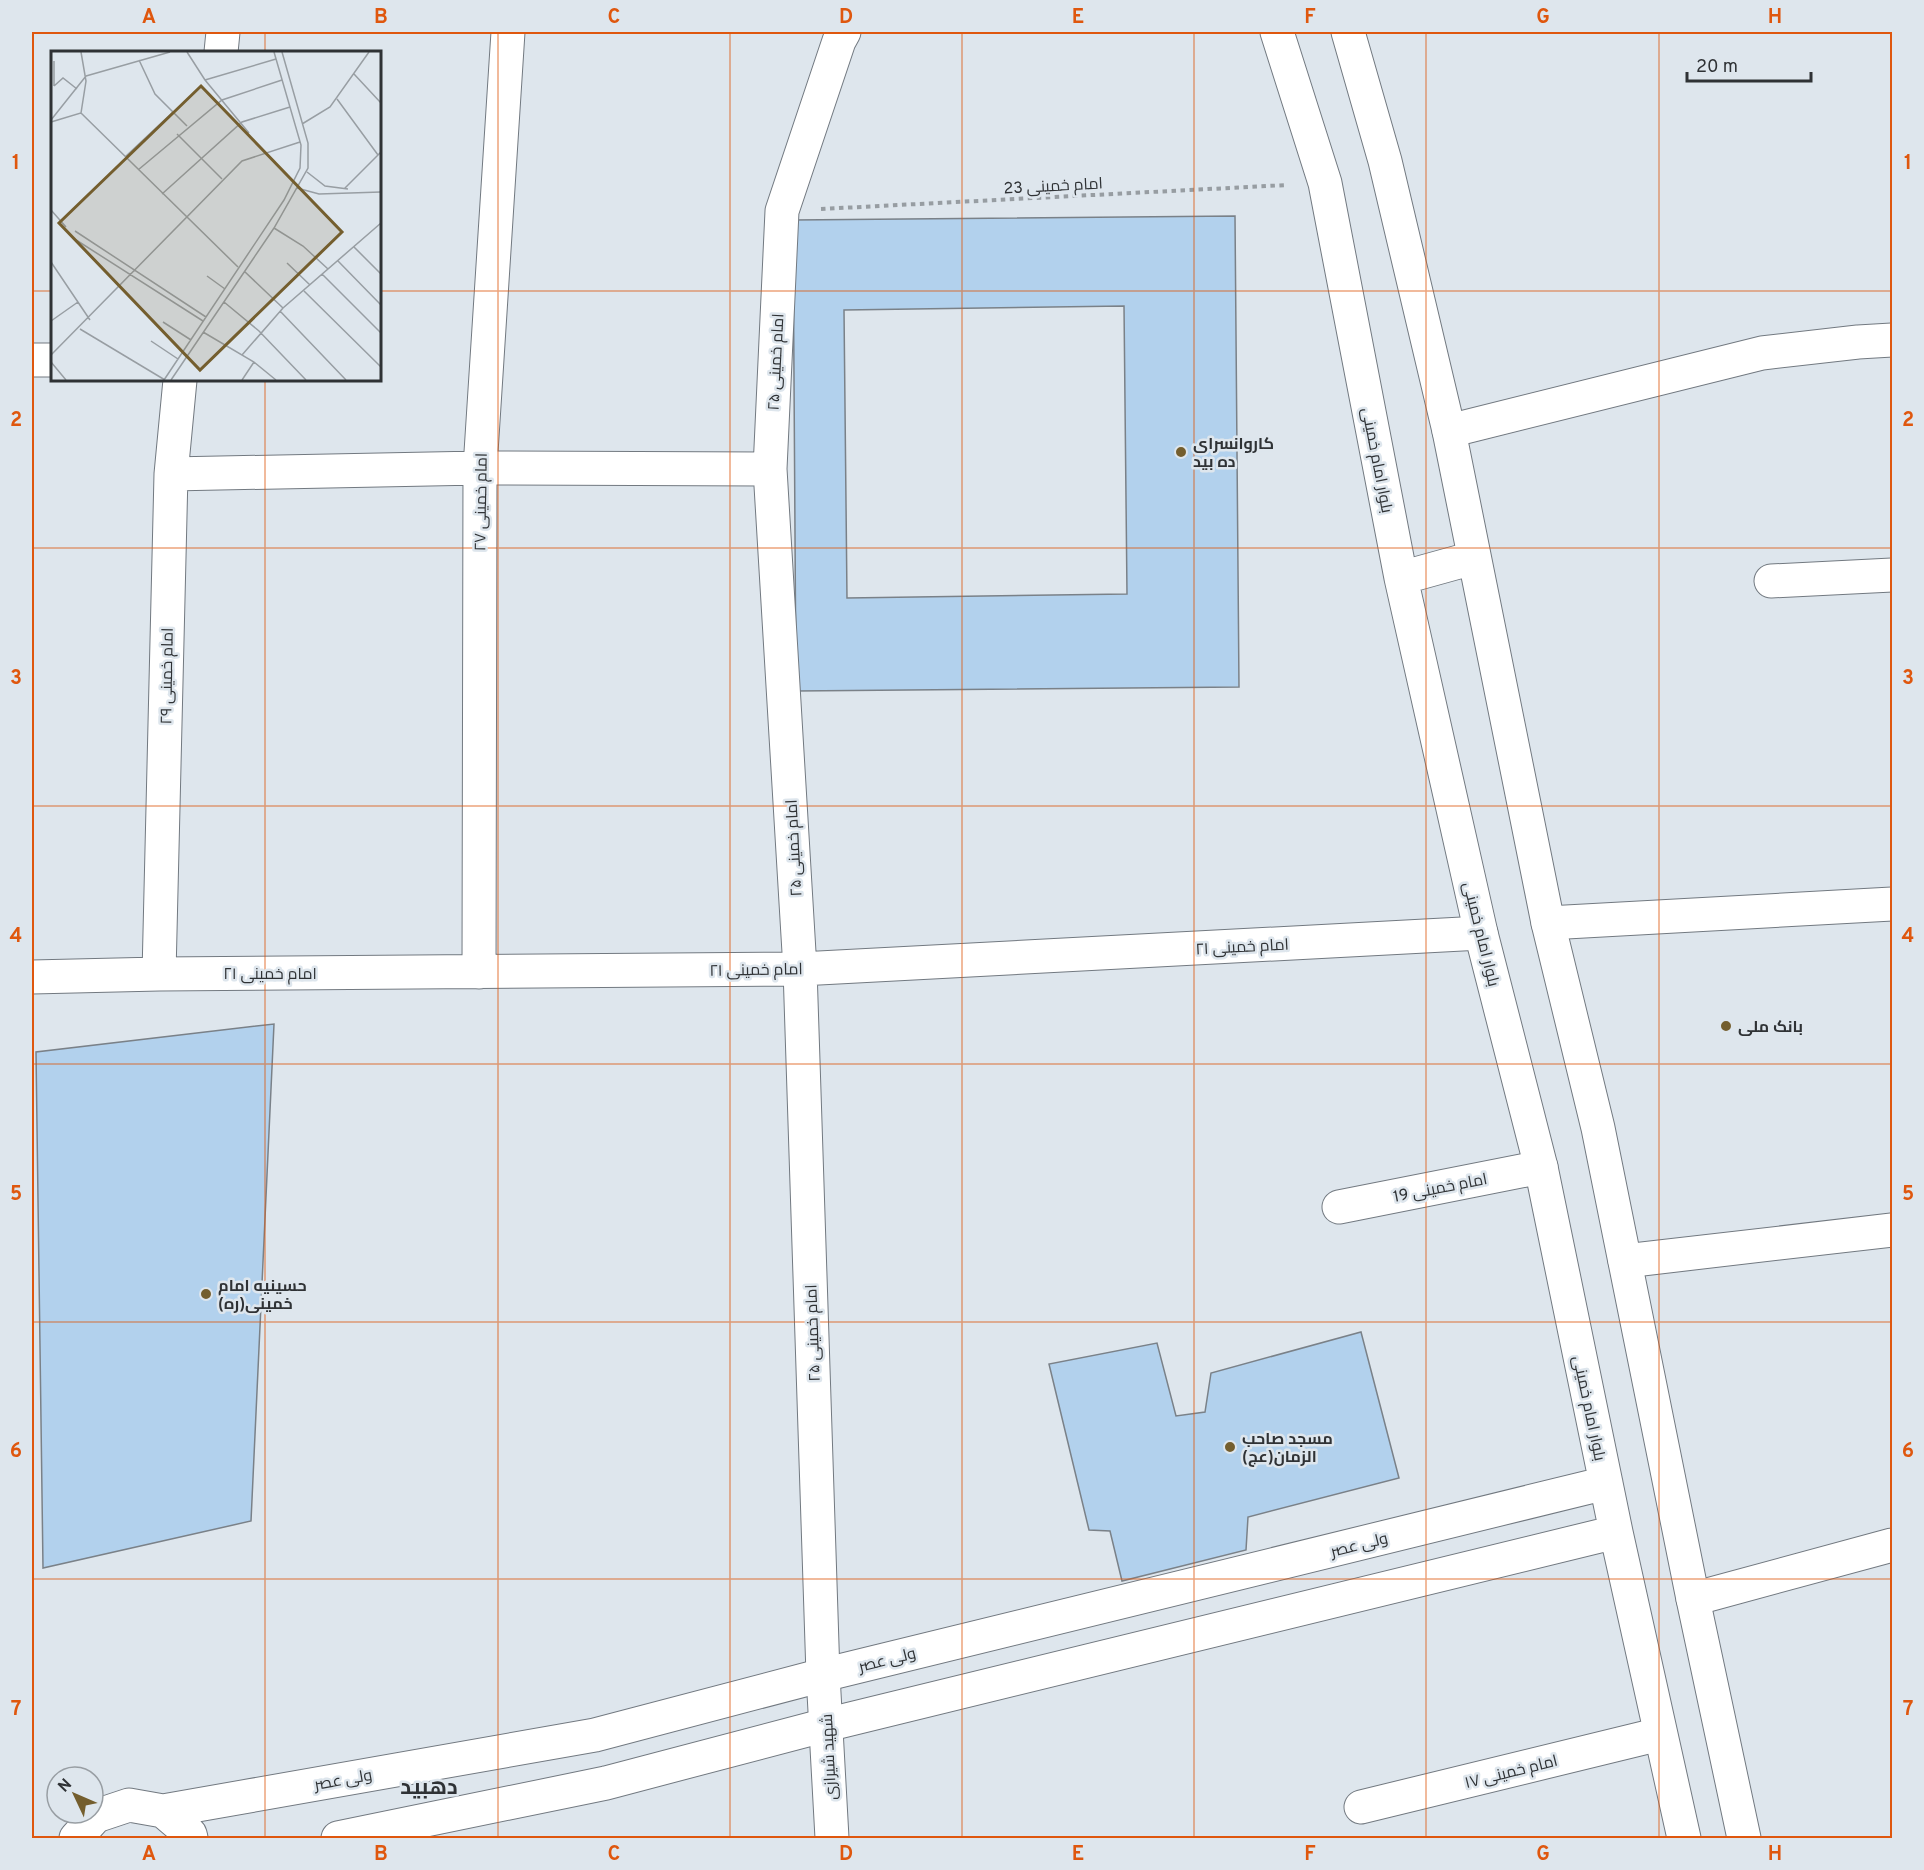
<svg xmlns="http://www.w3.org/2000/svg" width="1924" height="1870" font-family="Overpass,Cairo,sans-serif">
<style>
.building{fill:#b2d1ed;stroke:#7a8188;stroke-width:1.5;fill-rule:evenodd}
.lines{fill:none;stroke-linecap:round;stroke-linejoin:round}
.minor-casing{stroke:#727980;stroke-width:35}
.tertiary-casing{stroke:#727980;stroke-width:35}
.secondary-casing{stroke:#727980;stroke-width:35}
.path{stroke:#979da2;stroke-width:4;stroke-dasharray:4.5 4.5;stroke-linecap:butt}
.minor{stroke:#fff;stroke-width:33}
.tertiary{stroke:#fff;stroke-width:33}
.secondary{stroke:#fff;stroke-width:33}
.grid{fill:none;stroke:#df570e;stroke-width:1.5;stroke-opacity:0.55}
.poi-dot{fill:#745e2e;stroke:#dee6ed;stroke-width:2}
.labels{text-anchor:middle;stroke-width:5;stroke-linejoin:round;paint-order:stroke}
.street-label{font-size:16px;fill:#2f3235;stroke:#dee6ed}
.poi-label{font-size:16px;font-weight:bold;fill:#2f3235;stroke:#dee6ed;text-anchor:start}
.district-label{font-size:22px;font-weight:bold;fill:#2f3235;stroke:#dee6ed}
.inset-road{fill:none;stroke:#989ea3;stroke-width:1.5}
.view{fill:#745e2e;fill-opacity:0.15;stroke:#745e2e;stroke-width:3}
.inset-edge{fill:none;stroke:#2f3235;stroke-width:3}
.neatline{fill:none;stroke:#df570e;stroke-width:2}
.grid-label{font-size:20px;text-anchor:middle;font-weight:bold;fill:#df570e}
</style>
<rect width="100%" height="100%" fill="#dee6ed"/>
<path class="building" d="M1235,216L1239,687L796,691L793,220ZM1124,306L1127,594L847,598L844,310Z
M274,1024L251,1521L43,1568L36,1052Z
M1361,1332L1399,1478L1248,1517L1246,1550L1122,1581L1110,1531L1089,1530L1049,1364L1157,1343L1176,1416L1205,1412L1211,1373Z"/>
<g class="lines">
<defs>
<path id="minor" d="M221,52L223,32
M32,360H52
M1449,431L1762,353L1858,342L1892,340
M171,474L480,468L770,469
M1771,581L1892,575
M1548,923L1892,904
M479,972L480,468L508,32
M159,974L171,474L180,380
M32,977L159,974L800,969L1481,933
M1339,1207L1541,1167
M1625,1261L1892,1230
M1693,1599L1892,1545
M823,1675L800,969L770,469L782,211L839,41L844,32
M1361,1807L1660,1734"/>
<path id="tertiary" d="M823,1675L832,1838"/>
<path id="secondary" d="M1277,32L1325,183L1401,578L1481,933L1541,1167L1616,1532L1684,1838
M1348,32L1385,161L1449,431L1548,923L1598,1128L1693,1599L1744,1838
M1401,578L1473,558
M163,1811L595,1735L823,1675L1606,1483
M76,1838L96,1816L129,1805L163,1811L190,1834L191,1838
M338,1838L606,1783L826,1725L1616,1532"/>
</defs>
<use href="#minor" class="minor-casing"/>
<use href="#tertiary" class="tertiary-casing"/>
<use href="#secondary" class="secondary-casing"/>
<path class="path" d="M821,209L1287,185"/>
<use href="#minor" class="minor"/>
<use href="#tertiary" class="tertiary"/>
<use href="#secondary" class="secondary"/>
</g>
<path class="grid" d="M265,32V52M498,32V1838M730,32V1838M962,32V1838M1194,32V1838M1426,32V1838M1659,32V1838M32,291H52M380,291H1892M265,380V1838M32,548H1892M32,806H1892M32,1064H1892M32,1322H1892M32,1579H1892"/>
<g class="poi-dot">
<circle cx="1181" cy="452" r="6"/>
<circle cx="1726" cy="1026" r="6"/>
<circle cx="206" cy="1294" r="6"/>
<circle cx="1230" cy="1447" r="6"/>
</g>
<g class="labels">
<g class="street-label">
<text transform="translate(1053 185) rotate(-3)" y="6">امام خمینی 23</text>
<text transform="translate(775 362) rotate(-87)" y="6">امام خمینی ۲۵</text>
<text transform="translate(1378 460) rotate(79)" y="6">بلوار امام خمینی</text>
<text transform="translate(480 502) rotate(-89)" y="6">امام خمینی ۲۷</text>
<text transform="translate(166 676) rotate(-89)" y="6">امام خمینی ۲۹</text>
<text transform="translate(793 848) rotate(-93)" y="6">امام خمینی ۲۵</text>
<text transform="translate(1482 934) rotate(76)" y="6">بلوار امام خمینی</text>
<text transform="translate(1242 946) rotate(-3)" y="6">امام خمینی ۲۱</text>
<text transform="translate(756 969) rotate(-1)" y="6">امام خمینی ۲۱</text>
<text x="270" y="979">امام خمینی ۲۱</text>
<text transform="translate(1440 1187) rotate(-11)" y="6">امام خمینی 19</text>
<text transform="translate(812 1333) rotate(-92)" y="6">امام خمینی ۲۵</text>
<text transform="translate(1590 1408) rotate(78)" y="6">بلوار امام خمینی</text>
<text transform="translate(1359 1544) rotate(-14)" y="6">ولی عصر</text>
<text transform="translate(887 1659) rotate(-14)" y="6">ولی عصر</text>
<text transform="translate(828 1757) rotate(-93)" y="6">شهید شیرازی</text>
<text transform="translate(1511 1771) rotate(-14)" y="6">امام خمینی ۱۷</text>
<text transform="translate(343 1779) rotate(-10)" y="6">ولی عصر</text>
</g>
<g class="poi-label">
<text x="1193" y="449">کاروانسرای<tspan x="1193" dy="18">ده بید</tspan></text>
<text x="1738" y="1032">بانک ملی</text>
<text x="218" y="1291">حسینیه امام<tspan x="218" dy="18">خمینی(ره)</tspan></text>
<text x="1242" y="1444">مسجد صاحب<tspan x="1242" dy="18">الزمان(عج)</tspan></text>
</g>
<g class="district-label">
<text x="429" y="1794">دهبید</text>
</g>
</g>
<g transform="translate(51 51)">
<rect width="330" height="330" fill="#dee6ed"/>
<path class="inset-road" d="M136,1L154,29L198,82M88,9L104,43L136,75M303,23L330,52M35,25L119,1M154,29L225,8M3,35L12,27L26,38M3,35V10M286,48L327,104M30,62L187,216M0,69L35,25M0,71L30,62L35,30L30,1M251,73L279,56L318,1M126,83L171,128M74,106L122,61M87,119L171,49L231,29M256,121L274,135L297,138M246,137L268,143L330,141M293,138L330,101M111,143L191,71L239,56M0,159L15,176M223,177L252,195L277,218M24,180L155,266M22,187L152,270M303,196L330,223M287,210L330,254M0,211L39,269M236,212L259,234M193,220L232,257M271,223L330,282M156,225L174,238M253,240L330,316M173,251L208,280L255,329M229,260L295,329M0,270L27,251M112,271L140,289M29,278L114,329M152,281L203,311L225,329M100,290L127,308M0,304L191,110L249,91M191,304L232,257L330,172M0,311L15,329M113,329L233,149L249,117L250,94L223,1M120,329L223,177L257,117V92L231,1M191,329L203,311"/>
<path class="view" d="M150,35L291,181L149,319L8,172Z"/>
<rect width="330" height="330" class="inset-edge"/>
</g>
<rect width="1924" height="1870" fill="none" stroke="#dee6ed" stroke-width="66"/>
<g transform="translate(75 1795) rotate(314)"><circle r="28" fill="#dee6ed" stroke="#989ea3" stroke-width="1.5"/>
<path d="M0-4.5L10 22L0 15L-10 22Z" fill="#745e2e"/>
<text y="-9" font-size="16" font-weight="bold" text-anchor="middle" fill="#2f3235">N</text>
</g>
<path d="M1687 72v9h124v-9" fill="none" stroke="#2f3235" stroke-width="3"/>
<text x="1696" y="72" font-size="18" fill="#2f3235" stroke="#dee6ed" stroke-width="4.5" paint-order="stroke">20 m</text>
<rect x="33" y="33" width="1858" height="1804" class="neatline"/>
<g class="grid-label">
<text x="149" y="23">A</text>
<text x="381" y="23">B</text>
<text x="614" y="23">C</text>
<text x="846" y="23">D</text>
<text x="1078" y="23">E</text>
<text x="1310" y="23">F</text>
<text x="1543" y="23">G</text>
<text x="1775" y="23">H</text>
<text x="16" y="169">1</text>
<text x="1908" y="169">1</text>
<text x="16" y="426">2</text>
<text x="1908" y="426">2</text>
<text x="16" y="684">3</text>
<text x="1908" y="684">3</text>
<text x="16" y="942">4</text>
<text x="1908" y="942">4</text>
<text x="16" y="1200">5</text>
<text x="1908" y="1200">5</text>
<text x="16" y="1457">6</text>
<text x="1908" y="1457">6</text>
<text x="16" y="1715">7</text>
<text x="1908" y="1715">7</text>
<text x="149" y="1860">A</text>
<text x="381" y="1860">B</text>
<text x="614" y="1860">C</text>
<text x="846" y="1860">D</text>
<text x="1078" y="1860">E</text>
<text x="1310" y="1860">F</text>
<text x="1543" y="1860">G</text>
<text x="1775" y="1860">H</text>
</g>
</svg>
